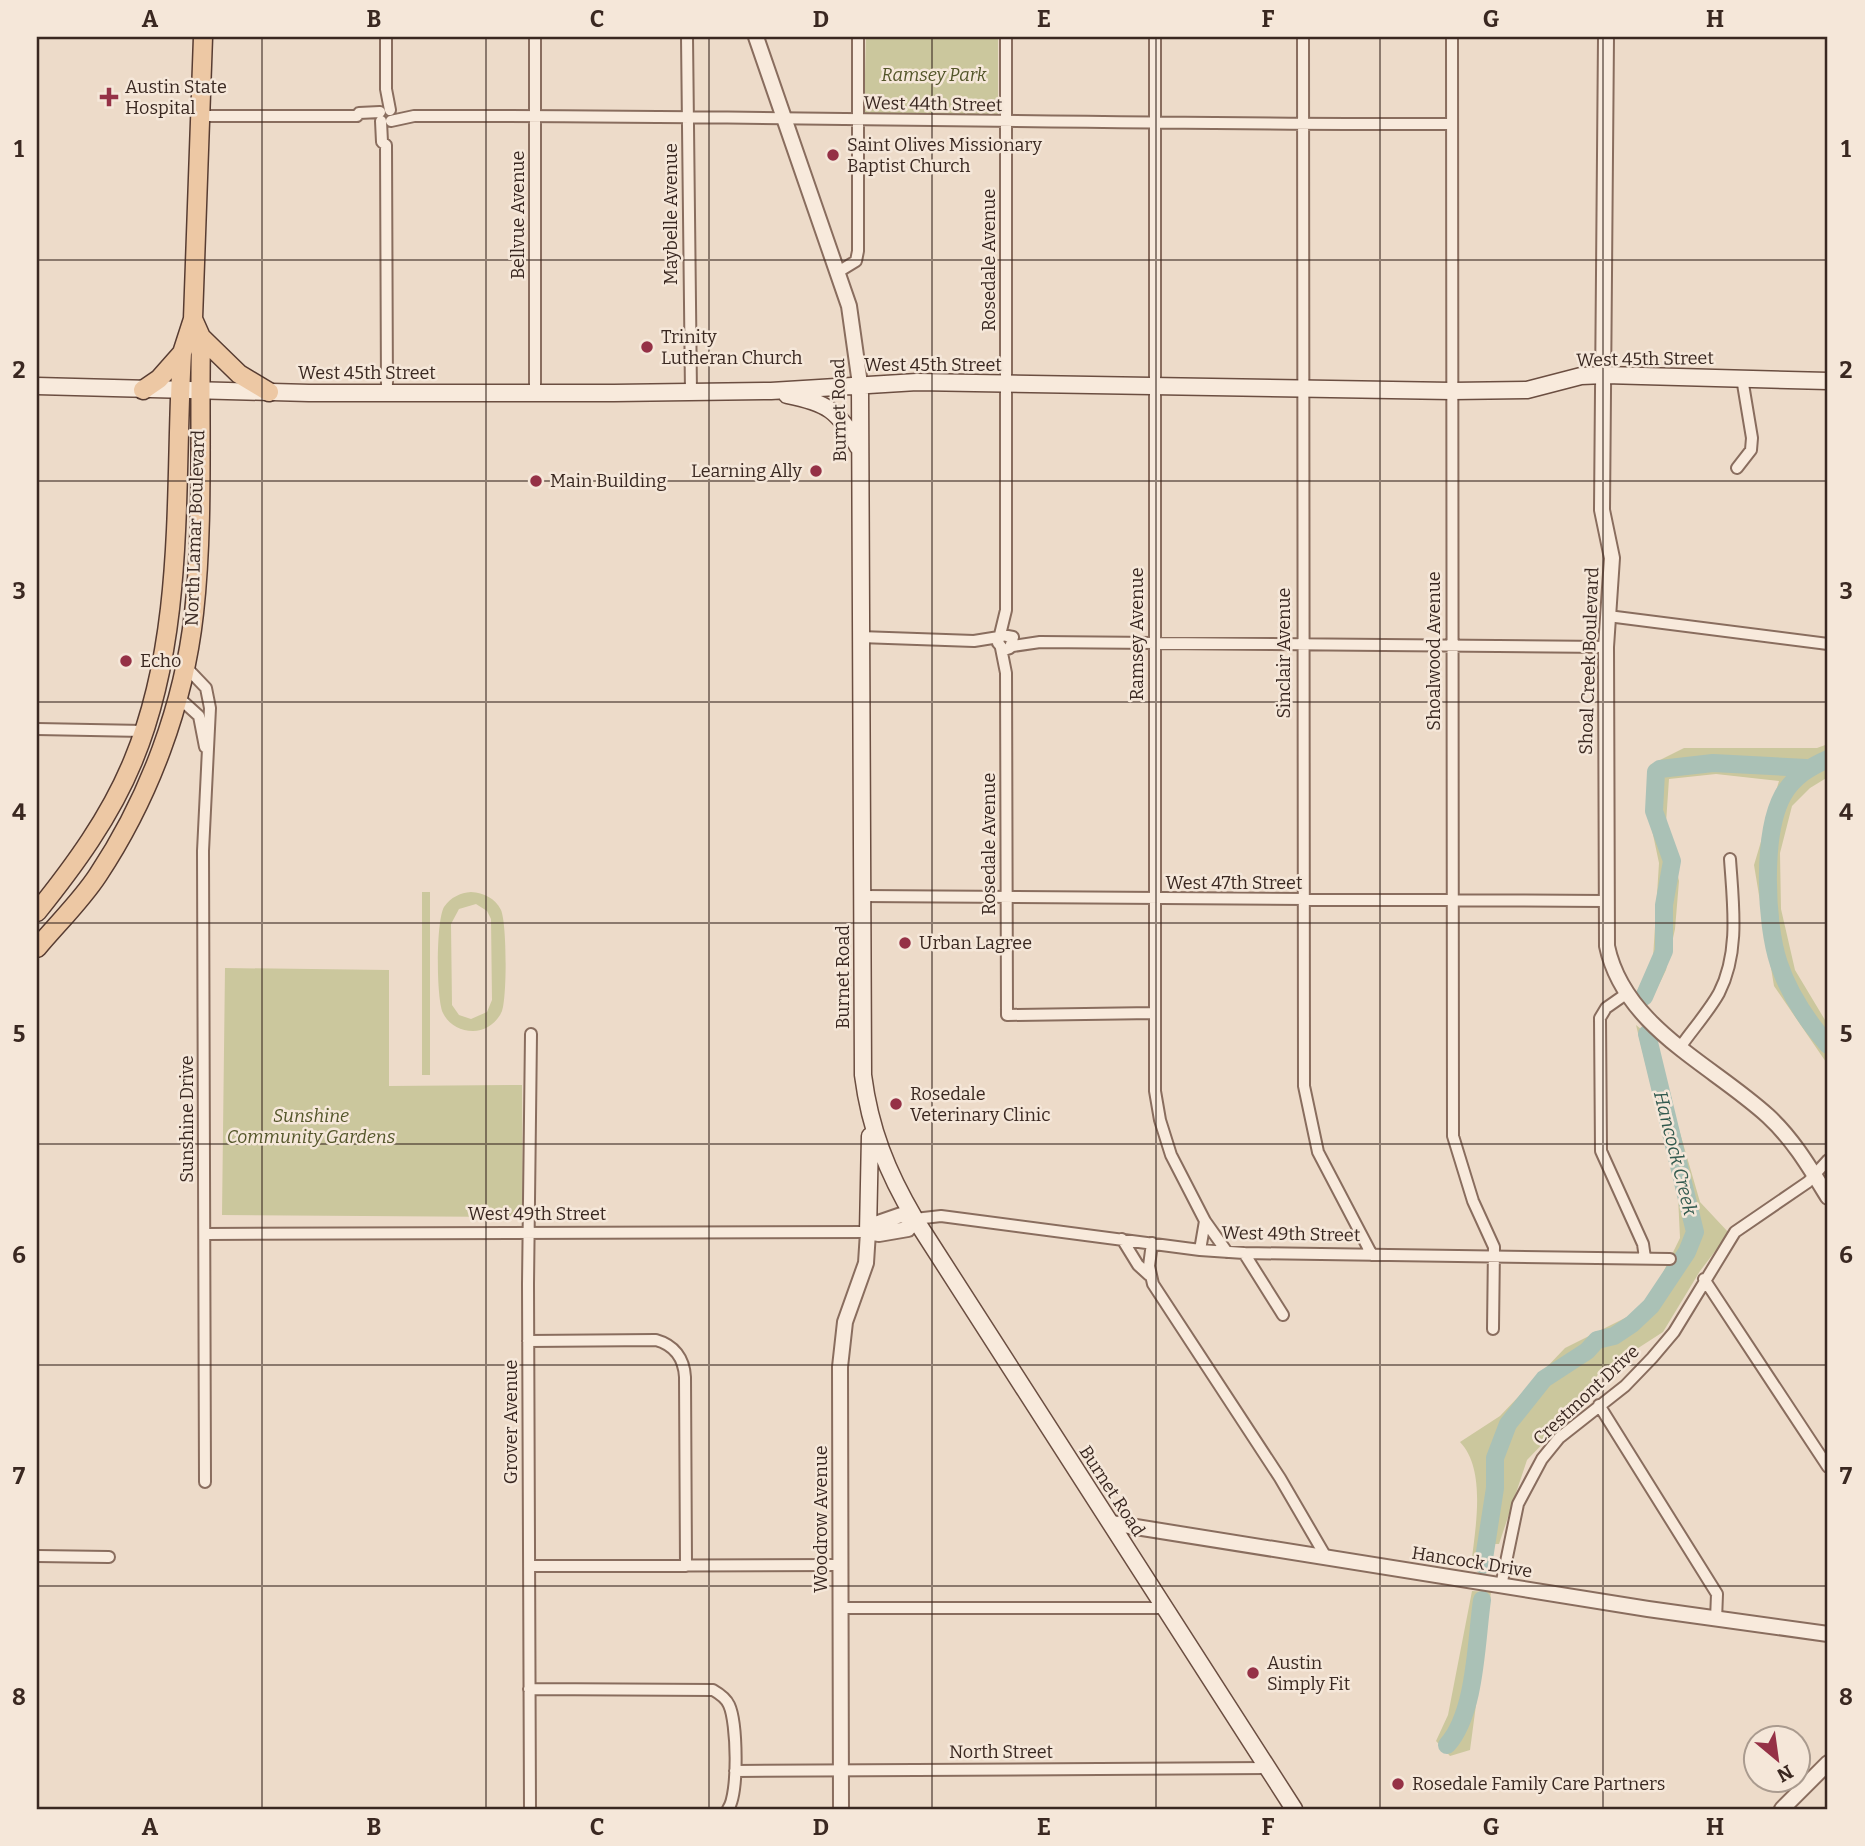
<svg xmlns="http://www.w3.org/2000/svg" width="1865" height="1846" font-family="Bitter,serif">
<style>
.green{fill:#cbc79d;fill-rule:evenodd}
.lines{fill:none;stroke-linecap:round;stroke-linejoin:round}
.river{stroke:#aac1b6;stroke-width:18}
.minor-casing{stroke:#896d5e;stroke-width:14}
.tertiary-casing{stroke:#896d5e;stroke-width:18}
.secondary-casing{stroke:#6b4e41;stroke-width:19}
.primary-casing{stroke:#573c32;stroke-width:21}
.minor{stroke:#f8eadc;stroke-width:10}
.tertiary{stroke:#f8eadc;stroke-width:14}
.secondary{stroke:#f8eadc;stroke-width:16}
.primary{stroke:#edc8a4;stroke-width:18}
.grid{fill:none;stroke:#3a2821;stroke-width:2;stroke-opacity:0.55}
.poi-dot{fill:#953146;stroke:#f5e7d9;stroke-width:2.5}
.labels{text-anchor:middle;stroke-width:5;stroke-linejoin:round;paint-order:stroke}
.park-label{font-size:18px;font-style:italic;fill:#535529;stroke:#f5e7d9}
.poi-label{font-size:18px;fill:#3a2821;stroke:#f5e7d9;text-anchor:start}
.street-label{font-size:18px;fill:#3a2821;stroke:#f5e7d9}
.water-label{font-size:19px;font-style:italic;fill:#31594e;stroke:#f5e7d9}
.neatline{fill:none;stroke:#3a2821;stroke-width:2.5}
.grid-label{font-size:23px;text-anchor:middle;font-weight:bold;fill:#3a2821}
</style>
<rect width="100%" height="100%" fill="#eddbc9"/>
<path class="green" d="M866,37H998V115L864,113Z
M1828,744V777L1810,788L1792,806L1780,853L1781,909L1795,970L1828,1025V1065L1774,986L1754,865L1779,781L1716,774L1669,779L1666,823L1679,881L1675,929L1666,970L1651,1001L1637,991L1653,958L1659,863L1651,825L1650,765L1684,748H1817Z
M422,892H430V1075H422Z
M471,892C484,893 495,898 501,910C507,924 507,997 502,1011C497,1023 485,1031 473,1031C460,1031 448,1024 443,1013C436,998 436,921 444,907C451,897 460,893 471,892ZM476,904L487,911L491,919L492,1000L487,1012L471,1019L459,1015L452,1005L451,924L459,909Z
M225,968L389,970V1086L522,1085L523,1217L222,1215Z
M1636,1025L1657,1042L1660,1064L1700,1202L1729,1233L1700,1271L1663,1332L1598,1374L1581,1405L1561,1414L1553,1433L1527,1460L1499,1544H1490L1486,1568L1471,1566C1475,1530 1487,1470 1460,1442L1500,1416L1565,1348L1631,1315L1653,1293L1680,1238L1678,1196Z
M1472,1591L1491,1592L1470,1750L1450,1756L1436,1741L1448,1715Z"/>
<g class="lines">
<path class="river" d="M1828,759C1810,767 1794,776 1783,795C1762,833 1765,923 1779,964C1789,994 1808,1022 1828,1045
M1644,997L1664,951V905L1672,861L1654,811L1656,772L1660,769L1713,763L1806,768
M1483,1565L1495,1488V1458L1508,1424L1544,1379L1587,1351L1597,1340L1614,1336L1632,1324L1651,1306L1687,1252L1695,1232L1647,1034
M1447,1745C1476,1713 1476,1641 1482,1600"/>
<defs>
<path id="minor" d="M386,37V89L390,110
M687,37L691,392
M1155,37V1091L1160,1120L1171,1155L1205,1221L1200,1250
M1303,37L1304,1086L1318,1152L1372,1255
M1452,37L1453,1136L1473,1201L1494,1247L1493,1329
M200,116H357L359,113L380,112
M381,121L382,142L386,145L387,393
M391,121L414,116C760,115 1106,125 1452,124
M838,272L856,261L858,251V37
M535,393V37
M1737,468L1751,450L1752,438L1742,378
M1608,616L1828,644
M1002,635L1013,637L1010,648L1004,650L998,643L1006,610V37
M860,637L974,641L999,637
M1013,646L1040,642L1606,647
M1001,648L1006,673L1007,1015L1154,1013
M185,666L206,688L210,708L203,851L205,1482
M178,697L199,716L205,747
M37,729L144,731
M862,896L1605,901
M1626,994L1606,1008L1600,1018L1601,1151L1643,1244L1645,1258
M1681,1046C1693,1029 1709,1011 1719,993C1740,952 1733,904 1730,859
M915,1219L941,1216L1200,1250L1244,1253L1670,1259
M1205,1221L1227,1252
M205,1234L868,1232
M1122,1239L1138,1265L1149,1275
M1152,1243L1149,1266L1153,1284L1280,1478L1326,1557
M1244,1253L1283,1315
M1704,1279L1828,1467
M528,1341L656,1340C674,1345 684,1358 685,1377L686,1566
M1599,1405L1717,1594L1716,1620
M37,1556L109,1557
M529,1566L840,1565
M1501,1586L1518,1504L1542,1459L1559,1438L1625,1386L1652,1358L1674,1332L1735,1232L1808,1182L1828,1160
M840,1608H1164
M529,1689L713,1690C720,1694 726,1698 729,1705C737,1722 739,1794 728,1809
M735,1771L1268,1768
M530,1809L528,1284L531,1034"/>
<path id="tertiary" d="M756,37L849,306L860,384
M1606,37L1602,510L1612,558L1606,647L1607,946C1624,1027 1711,1064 1768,1116C1793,1139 1810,1168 1828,1197
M901,1215L915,1219L908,1229L879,1234L868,1232L875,1224Z
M1111,1523L1648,1609L1828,1634
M841,1809L840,1367L845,1322L866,1263L868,1232
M1782,1809L1828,1763"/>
<path id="secondary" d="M860,384L863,1075C870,1129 887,1172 915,1219L1294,1809
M37,386L309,393H614L771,391L917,382L1452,391L1527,390L1581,376L1605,375L1828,381
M787,395C827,403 839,410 858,447
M868,1232L870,1136"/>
<path id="primary" d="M201,337L239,374L269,392
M143,390L159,379L182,353
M37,912C74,866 110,817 133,761C186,633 174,488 182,353L193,319L203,37
M37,948C57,924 81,901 98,875C149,798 184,705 194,613C204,524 199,427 201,337L193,319"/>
</defs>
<use href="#minor" class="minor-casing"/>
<use href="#tertiary" class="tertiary-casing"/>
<use href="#secondary" class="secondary-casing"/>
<use href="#primary" class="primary-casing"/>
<use href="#minor" class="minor"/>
<use href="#tertiary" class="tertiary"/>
<use href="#secondary" class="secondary"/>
<use href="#primary" class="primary"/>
</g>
<path class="grid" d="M262,37V1809M486,37V1809M709,37V1809M932,37V1809M1156,37V1809M1380,37V1809M1603,37V1809M37,260H1828M37,481H1828M37,702H1828M37,923H1828M37,1144H1828M37,1365H1828M37,1586H1828"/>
<g class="poi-dot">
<path d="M105.5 86.5h7v7h7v7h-7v7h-7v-7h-7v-7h7z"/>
<circle cx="833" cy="155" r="7"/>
<circle cx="647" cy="347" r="7"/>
<circle cx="816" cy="471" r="7"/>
<circle cx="536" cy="481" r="7"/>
<circle cx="126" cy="661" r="7"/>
<circle cx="905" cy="943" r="7"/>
<circle cx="896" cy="1104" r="7"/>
<circle cx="1253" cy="1673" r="7"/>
<circle cx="1398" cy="1784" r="7"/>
</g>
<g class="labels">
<g class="park-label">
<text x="934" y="81">Ramsey Park</text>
<text x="311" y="1122">Sunshine<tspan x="311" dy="21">Community Gardens</tspan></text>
</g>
<g class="poi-label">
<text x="125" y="93">Austin State<tspan x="125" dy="21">Hospital</tspan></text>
<text x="847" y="151">Saint Olives Missionary<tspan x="847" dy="21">Baptist Church</tspan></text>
<text x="661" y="343">Trinity<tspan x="661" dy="21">Lutheran Church</tspan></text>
<text x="802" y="477" text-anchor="end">Learning Ally</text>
<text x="550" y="487">Main Building</text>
<text x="140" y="667">Echo</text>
<text x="919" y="949">Urban Lagree</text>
<text x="910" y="1100">Rosedale<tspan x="910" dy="21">Veterinary Clinic</tspan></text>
<text x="1267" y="1669">Austin<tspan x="1267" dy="21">Simply Fit</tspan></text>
<text x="1412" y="1790">Rosedale Family Care Partners</text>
</g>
<g class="street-label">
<text transform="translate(933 104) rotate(1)" y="6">West 44th Street</text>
<text transform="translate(671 214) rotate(-90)" y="6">Maybelle Avenue</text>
<text transform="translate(518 215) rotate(-90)" y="6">Bellvue Avenue</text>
<text transform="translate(989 260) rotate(-90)" y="6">Rosedale Avenue</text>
<text transform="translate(1645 359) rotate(-1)" y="6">West 45th Street</text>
<text x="933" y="371">West 45th Street</text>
<text x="367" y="379">West 45th Street</text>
<text transform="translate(839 410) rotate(-91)" y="6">Burnet Road</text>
<text transform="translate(195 528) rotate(-88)" y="6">North Lamar Boulevard</text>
<text transform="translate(1137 634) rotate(-90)" y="6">Ramsey Avenue</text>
<text transform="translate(1434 651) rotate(-90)" y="6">Shoalwood Avenue</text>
<text transform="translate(1284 653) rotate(-90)" y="6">Sinclair Avenue</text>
<text transform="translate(1589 661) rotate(-88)" y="6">Shoal Creek Boulevard</text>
<text transform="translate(989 844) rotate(-90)" y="6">Rosedale Avenue</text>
<text x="1234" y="889">West 47th Street</text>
<text transform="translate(843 977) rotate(-90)" y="6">Burnet Road</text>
<text transform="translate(187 1119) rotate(-90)" y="6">Sunshine Drive</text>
<text x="537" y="1220">West 49th Street</text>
<text transform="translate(1291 1234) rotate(1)" y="6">West 49th Street</text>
<text transform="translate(1586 1395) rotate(-43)" y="6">Crestmont Drive</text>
<text transform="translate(511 1422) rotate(-90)" y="6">Grover Avenue</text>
<text transform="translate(1112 1491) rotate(57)" y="6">Burnet Road</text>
<text transform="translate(821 1519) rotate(-90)" y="6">Woodrow Avenue</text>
<text transform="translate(1472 1562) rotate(9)" y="6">Hancock Drive</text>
<text x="1001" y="1758">North Street</text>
</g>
<g class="water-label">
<text transform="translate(1676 1153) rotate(76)" y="7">Hancock Creek</text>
</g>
</g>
<rect width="1865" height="1846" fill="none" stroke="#f5e7d9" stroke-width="77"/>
<g transform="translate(1777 1759) rotate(151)"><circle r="33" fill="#f5e7d9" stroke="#aa9b8f" stroke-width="2"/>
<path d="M0-5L12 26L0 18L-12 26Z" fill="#953146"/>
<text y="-10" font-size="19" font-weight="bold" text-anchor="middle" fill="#3a2821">N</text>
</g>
<rect x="38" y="38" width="1788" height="1770" class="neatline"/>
<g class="grid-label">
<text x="150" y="27">A</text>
<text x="374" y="27">B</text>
<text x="597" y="27">C</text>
<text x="821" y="27">D</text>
<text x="1044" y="27">E</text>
<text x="1268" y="27">F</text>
<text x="1491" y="27">G</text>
<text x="1715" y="27">H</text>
<text x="19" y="157">1</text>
<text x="1846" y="157">1</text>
<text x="19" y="378">2</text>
<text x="1846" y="378">2</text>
<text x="19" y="599">3</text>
<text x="1846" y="599">3</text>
<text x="19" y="820">4</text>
<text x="1846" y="820">4</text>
<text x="19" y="1042">5</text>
<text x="1846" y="1042">5</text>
<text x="19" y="1263">6</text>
<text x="1846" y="1263">6</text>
<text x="19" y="1484">7</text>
<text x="1846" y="1484">7</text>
<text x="19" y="1705">8</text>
<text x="1846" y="1705">8</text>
<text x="150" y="1835">A</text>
<text x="374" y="1835">B</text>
<text x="597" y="1835">C</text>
<text x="821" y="1835">D</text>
<text x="1044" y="1835">E</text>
<text x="1268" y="1835">F</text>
<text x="1491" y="1835">G</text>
<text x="1715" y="1835">H</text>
</g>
</svg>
